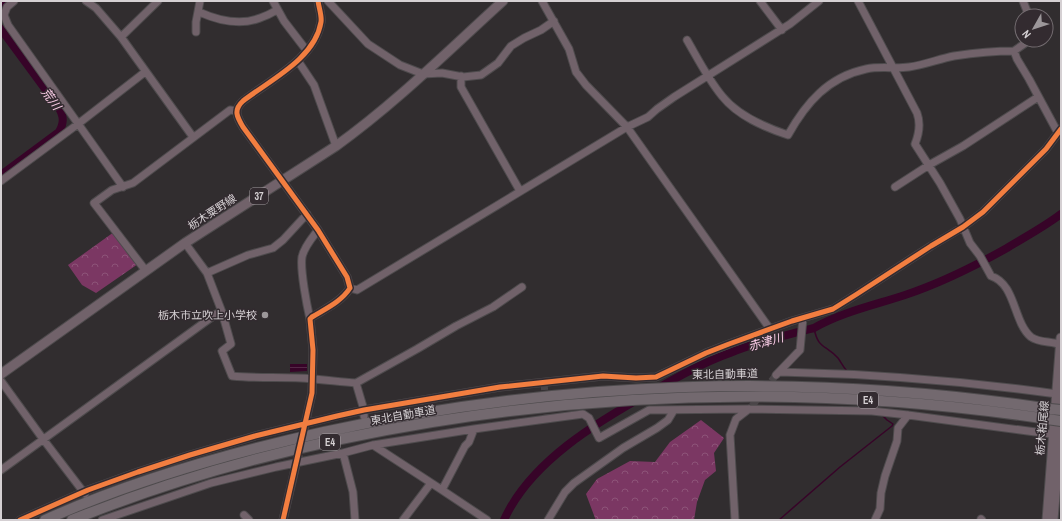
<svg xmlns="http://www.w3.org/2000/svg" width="1062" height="521" font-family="'Archivo Narrow','Noto Sans JP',sans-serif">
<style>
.forest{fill:url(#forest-crowns)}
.water{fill:url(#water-rules)}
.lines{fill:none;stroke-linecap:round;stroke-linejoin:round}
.stream{stroke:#370428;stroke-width:1.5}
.river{stroke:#370428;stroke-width:8}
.minor-tunnel{stroke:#4a4548;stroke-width:7;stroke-dasharray:7 3.5;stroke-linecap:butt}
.minor-casing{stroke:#4e4b4d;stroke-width:9}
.major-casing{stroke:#4e4b4d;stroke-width:11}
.highway-casing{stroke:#4e4b4d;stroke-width:12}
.minor{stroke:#71626a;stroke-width:7}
.major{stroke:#71626a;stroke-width:9}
.highway{stroke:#73696f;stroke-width:10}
.highway-bridge-casing{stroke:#4e4b4d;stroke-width:12;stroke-linecap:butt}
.highway-bridge{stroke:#73696f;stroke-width:10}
.cycleway-casing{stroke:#332b30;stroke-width:8}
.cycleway{stroke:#f27e40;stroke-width:5}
.poi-dot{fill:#9c979a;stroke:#332b30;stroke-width:1.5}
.labels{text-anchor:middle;stroke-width:3;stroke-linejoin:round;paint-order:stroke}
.shield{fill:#332b30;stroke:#a49ea2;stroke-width:1}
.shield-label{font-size:10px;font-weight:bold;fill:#d5d0d3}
.street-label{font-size:11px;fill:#d5d0d3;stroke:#332b30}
.poi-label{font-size:11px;fill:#d5d0d3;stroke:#332b30;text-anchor:end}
.water-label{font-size:12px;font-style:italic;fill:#fccee8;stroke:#332b30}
</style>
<defs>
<pattern id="forest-crowns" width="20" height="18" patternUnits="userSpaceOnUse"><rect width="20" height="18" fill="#7b3763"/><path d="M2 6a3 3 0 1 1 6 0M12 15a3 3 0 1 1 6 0" fill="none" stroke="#8d5378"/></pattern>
<pattern id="water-rules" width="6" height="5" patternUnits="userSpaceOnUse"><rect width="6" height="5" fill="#370428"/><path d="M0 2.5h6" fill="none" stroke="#532846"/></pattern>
</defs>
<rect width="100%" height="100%" fill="#312d2f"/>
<path class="forest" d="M114,232L138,264L96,293L82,285L68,265Z
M701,420L724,438L714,453L716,471L705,480L697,502L694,520H596L595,518L586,494L597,479L630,461L655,462L670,442Z"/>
<path class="water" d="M290,364H307V371L290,372Z"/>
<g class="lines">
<path class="stream" d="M814,328C818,349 825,344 838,358C841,362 843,367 847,371
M779,520L840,467L892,426L893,424L887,420L882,415"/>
<path class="river" d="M1,7L7,1
M1,29L59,108C64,117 64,123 59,132L1,175
M504,520C530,462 597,422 651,392C676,378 702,363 730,353C757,342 786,335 814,328C842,312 875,305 905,295C941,283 975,266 1007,248C1025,237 1044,227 1061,214"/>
<path class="minor-tunnel" d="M544,383L547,418
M752,406L776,375"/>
<defs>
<path id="minor" d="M14,1L7,7L4,15L8,25L123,187
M86,1L96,8L121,37L158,1
M273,1L284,21L307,51
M328,1L368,44L400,65L423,74L442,73L463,77L481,75L498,63L511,46L524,38L541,30L554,21
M542,1L569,49L576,72L586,85L627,127L770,329
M760,1L782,30
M858,1L917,113C921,124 919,134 915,144L940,183L960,219L970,243L980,256L991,276C1016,284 1013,322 1031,337C1039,343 1052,341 1061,345
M1023,1L1029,16
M199,12C217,20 240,26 260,18C266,16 272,13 277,10
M196,32V22L200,1
M121,37L193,137
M687,40C698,59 708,79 722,96C738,116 764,127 788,135C806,103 828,77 866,69C880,66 895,69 909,67C924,65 939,59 954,56C974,53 994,51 1014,51
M1028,40L1024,44L1014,51L1017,59L1029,79L1058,133
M298,61L314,85L336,146
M461,76V87L520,191
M1,181L78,124L145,72
M895,187L929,165L963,146L1038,97
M185,243L207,273L222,312L231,344L222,351L232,376C259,379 286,376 313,379C327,380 341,382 356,383
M146,271L94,203L112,190L133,183L230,110L237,111
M207,273L248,255L273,248L283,240L307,214
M350,288L357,290L627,127L648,117L657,109L674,97L790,24L819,1
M310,319C307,306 300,270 302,257C304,247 312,238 318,230
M780,372C872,374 965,381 1057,394
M776,375L800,350L803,318
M1,381L43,439L85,494
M364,416V410L356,383L417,349L456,326L493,307L522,287
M304,429L312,393L313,350L310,319L312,317C325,309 341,302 350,288L347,277L318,230L243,127C237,117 233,110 243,101C270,80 315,59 321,22C322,16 319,8 318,1
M373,445L442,490L465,446L469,442L474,429
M343,453L353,492L355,520
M1,470L216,314L222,312
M442,490L487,520
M244,515L249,520
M981,519L982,520
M20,520L88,490L138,472L190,455L255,436L337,416L364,410L500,387L603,376L636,378L656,377L706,353L729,344L792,321L833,309L857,294L931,246L963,227L983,212L1046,149L1061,129
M102,520L211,483L276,467L343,453L373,445L474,429L583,414L589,418L599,438L649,410L748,409L872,411L908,415L1058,435
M283,520L298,456
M403,520L431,483
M548,520L565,492L574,483L623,448L657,428L668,420L674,410
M735,520L730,435L736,419L749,409
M875,520L880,509L881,493L885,476L897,441L898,428L908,415"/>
<path id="major" d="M1,374L185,243L336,146C396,103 449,50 503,1
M1047,520L1061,338
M1053,520L1061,422"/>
<path id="highway" d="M45,520C134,480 229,453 324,432C562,380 808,372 1050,409
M72,520C188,473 309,442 432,422C637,389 842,388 1047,419"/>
</defs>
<use href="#minor" class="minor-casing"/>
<use href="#major" class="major-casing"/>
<use href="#highway" class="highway-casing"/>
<use href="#minor" class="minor"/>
<use href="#major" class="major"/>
<use href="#highway" class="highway"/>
<defs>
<path id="highway-bridge" d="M1050,409L1061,410
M1047,419L1061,421"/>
</defs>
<use href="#highway-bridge" class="highway-bridge-casing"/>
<use href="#highway-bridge" class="highway-bridge"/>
<defs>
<path id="cycleway" d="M20,520L88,490L138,472L190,455L255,436L337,416L364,410L500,387L603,376L636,378L656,377L706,353L729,344L792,321L833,309L857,294L931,246L963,227L983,212L1046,149L1061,129
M283,520L312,393L313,350L310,319L312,317C325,309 341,302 350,288L347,277L318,230L243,127C237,117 233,110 243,101C270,80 315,59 321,22C322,16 319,8 318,1"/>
</defs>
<use href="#cycleway" class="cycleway-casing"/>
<use href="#cycleway" class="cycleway"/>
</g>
<circle class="poi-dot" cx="265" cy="315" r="4"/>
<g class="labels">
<g class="shield">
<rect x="250" y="188" width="18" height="16" rx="3"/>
<rect x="858" y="392" width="20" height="16" rx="3"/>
<rect x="320" y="434" width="20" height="16" rx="3"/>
</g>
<g class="shield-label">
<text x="259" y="200">37</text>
<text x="868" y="404">E4</text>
<text x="330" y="446">E4</text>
</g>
<g class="street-label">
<text transform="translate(212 212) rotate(-33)" y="4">栃木粟野線</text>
<text transform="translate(725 374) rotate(-1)" y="4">東北自動車道</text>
<text transform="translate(403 415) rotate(-10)" y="4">東北自動車道</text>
<text transform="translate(1042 428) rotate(-85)" y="4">栃木粕尾線</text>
</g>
<g class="poi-label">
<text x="257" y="319">栃木市立吹上小学校</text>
</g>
<g class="water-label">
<text transform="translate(51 99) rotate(54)" y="4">荒川</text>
<text transform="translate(766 342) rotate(-16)" y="4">赤津川</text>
</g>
</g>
<rect width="1062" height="521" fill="none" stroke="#d5d0d3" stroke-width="4"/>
<g transform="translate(1034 28) rotate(231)"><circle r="19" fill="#332b30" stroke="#746d71"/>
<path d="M0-3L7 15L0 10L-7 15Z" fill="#9c979a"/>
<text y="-6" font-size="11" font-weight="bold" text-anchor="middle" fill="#d5d0d3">N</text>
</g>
</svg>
